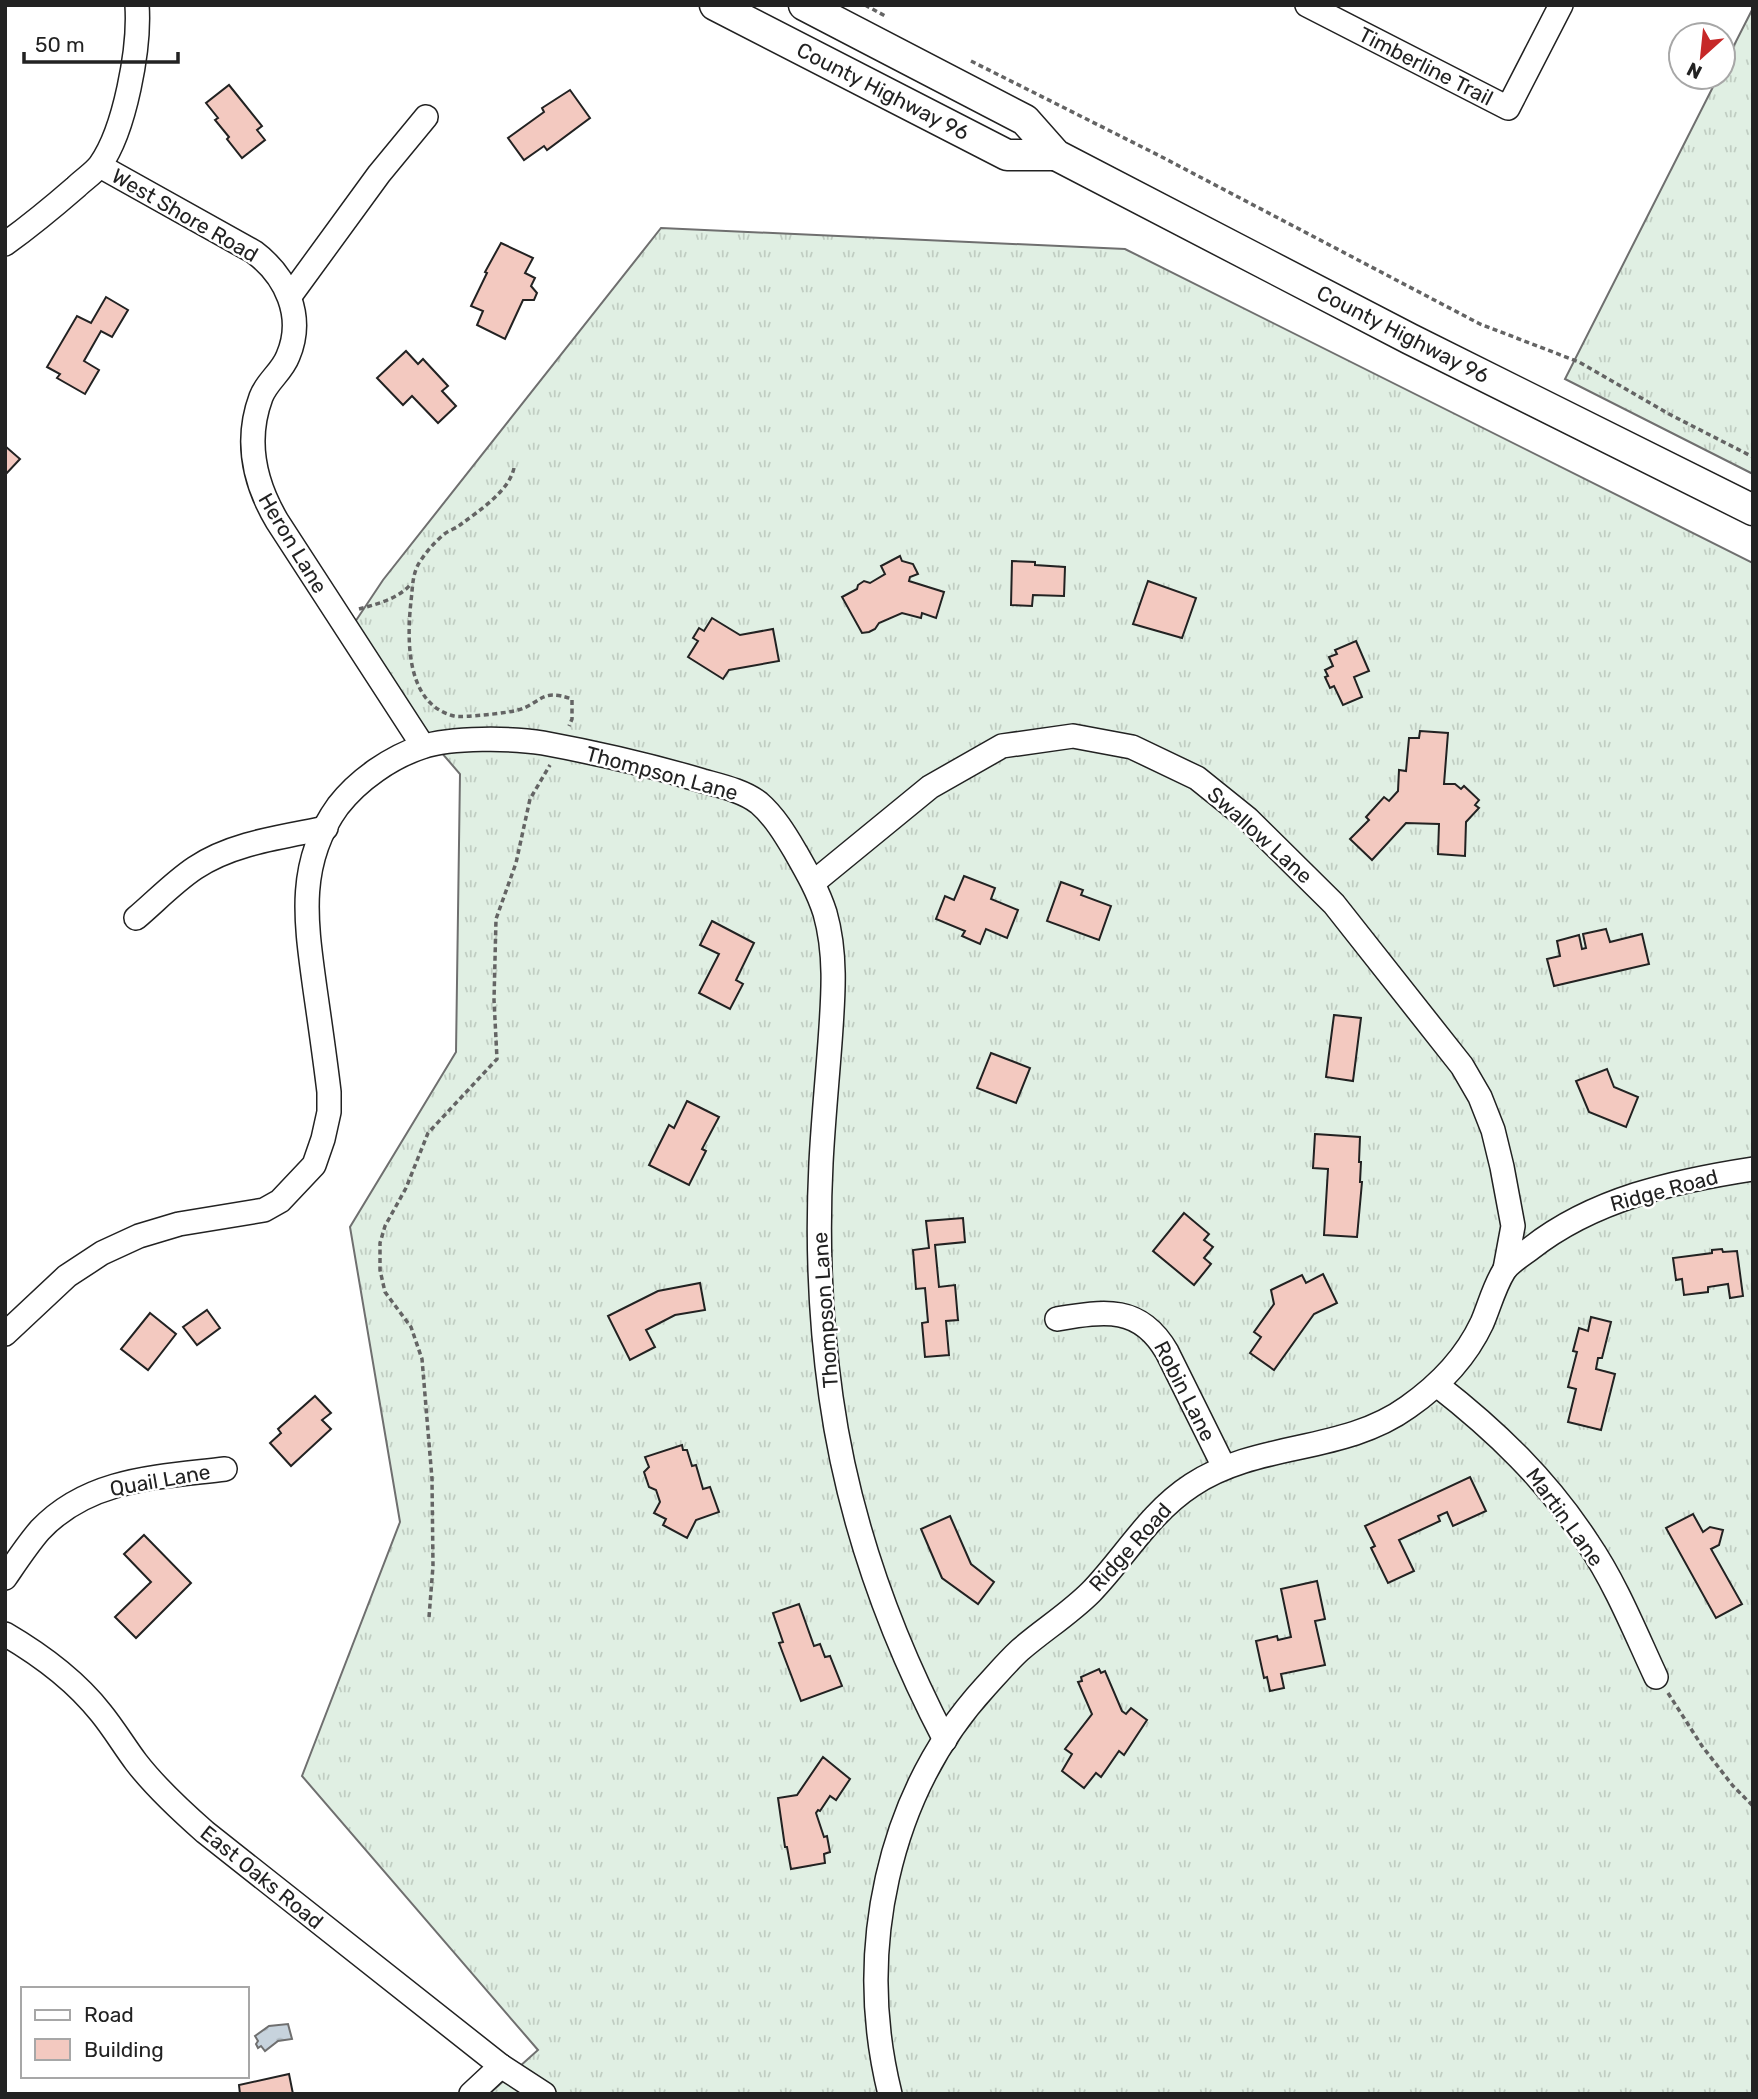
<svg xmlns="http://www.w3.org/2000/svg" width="1758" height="2099" font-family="Rubik,sans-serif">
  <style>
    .grass { fill: url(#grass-tufts); stroke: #6f6f6f; stroke-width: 2 }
    .water { fill: url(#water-ripples); stroke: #6f6f6f; stroke-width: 2 }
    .building { fill: #f3c9c0; stroke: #222; stroke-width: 2 }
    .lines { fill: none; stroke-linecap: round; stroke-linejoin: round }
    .minor-casing { stroke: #222; stroke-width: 26 }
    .major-casing { stroke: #222; stroke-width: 33 }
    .path { stroke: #646464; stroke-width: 3.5; stroke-dasharray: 5 3.5; stroke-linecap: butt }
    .minor { stroke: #fff; stroke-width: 23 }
    .major { stroke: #fff; stroke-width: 30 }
    .labels { text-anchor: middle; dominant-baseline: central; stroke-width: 5; stroke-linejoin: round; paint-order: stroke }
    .street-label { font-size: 21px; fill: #222; stroke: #fff }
  </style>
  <defs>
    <pattern id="grass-tufts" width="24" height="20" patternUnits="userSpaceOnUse" patternTransform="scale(1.75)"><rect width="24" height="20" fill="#e0efe3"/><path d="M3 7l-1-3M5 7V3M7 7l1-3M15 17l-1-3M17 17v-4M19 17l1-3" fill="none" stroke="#c0cdc2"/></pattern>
    <pattern id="water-ripples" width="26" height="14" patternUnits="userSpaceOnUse" patternTransform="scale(1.75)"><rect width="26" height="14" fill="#c7d3dd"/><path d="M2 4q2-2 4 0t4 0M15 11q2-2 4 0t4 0" fill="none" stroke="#abb5bd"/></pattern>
  </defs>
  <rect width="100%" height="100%" fill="#fff"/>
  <!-- grass -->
  <g class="grass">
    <path d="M1753,8V474L1565,379L1718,77H1723V67Z"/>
    <path d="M661,228L1125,249L1753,563V2094H489L538,2050L302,1776L400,1522L350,1227L456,1052L460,774L383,685L355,622L383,580Z"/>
  </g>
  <!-- water -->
  <path class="water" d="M288,2024L292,2039L278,2041L265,2051L261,2046L258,2048L256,2044L258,2041L255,2036L269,2026Z"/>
  <!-- building -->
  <g class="building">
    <path d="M229,85L262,126L257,130L265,140L242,158L227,139L229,137L215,120L218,118L206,103Z"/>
    <path d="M570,90L590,118L547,150L544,146L524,160L508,138L544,112L542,108Z"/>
    <path d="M501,243L533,258L525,273L535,278L531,286L537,293L534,300H523L505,339L477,325L483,311L471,306L487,273L485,272Z"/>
    <path d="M106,297L128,310L112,337L101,331L84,361L99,370L85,394L57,378L60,374L47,367L77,316L91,323Z"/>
    <path d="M406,351L418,364L423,359L448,386L442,391L456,406L438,423L412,396L403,405L377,378Z"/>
    <path d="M5,446L20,459L5,475Z"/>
    <path d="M900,556L902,561L913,564L918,574L910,577L909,581L944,592L936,618L922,613L921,618L902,613L879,623L875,629L869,632L862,633L842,597L857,589L858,585L864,581L870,583L885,574L881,566Z"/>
    <path d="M1012,561L1035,562V565L1065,567L1064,596L1033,595L1032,606L1011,605Z"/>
    <path d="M1148,581L1196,598L1182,638L1133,624Z"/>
    <path d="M712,618L740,635L773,629L779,661L729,670L723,679L688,657L698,641L693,638L699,628L704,631Z"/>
    <path d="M1356,641L1369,671L1354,677L1362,697L1343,705L1334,686L1330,688L1325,677L1328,676L1325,670L1333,666L1329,657L1337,654L1335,650Z"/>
    <path d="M1420,731L1448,733L1444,784H1455L1461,789L1464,786L1479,800L1475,805L1479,808L1466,822L1465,856L1438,854L1439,824L1406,823L1372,860L1350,839L1369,820L1366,817L1384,797L1389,801L1398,791L1399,770L1406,771L1409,738H1419Z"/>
    <path d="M964,876L995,888L991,899L1018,910L1007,938L986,929L980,944L962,936L965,931L936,919L945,896L954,900Z"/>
    <path d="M1061,882L1083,890L1081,895L1111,906L1099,940L1047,921Z"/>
    <path d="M712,921L754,943L736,980L743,984L730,1009L699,993L719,954L700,945Z"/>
    <path d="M1606,929L1610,942L1642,934L1649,964L1554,986L1547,959L1560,956L1557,941L1579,935L1582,949L1586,948L1583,934Z"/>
    <path d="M1334,1015L1361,1018L1353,1081L1326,1077Z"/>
    <path d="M991,1053L1030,1068L1016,1103L977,1088Z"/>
    <path d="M1607,1069L1614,1087L1638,1097L1626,1127L1589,1112L1576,1081Z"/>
    <path d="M687,1101L719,1117L702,1149L706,1151L689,1185L649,1165L669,1125L674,1128Z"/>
    <path d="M1315,1134L1360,1137L1359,1162H1361L1360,1182H1362L1357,1237L1324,1235L1328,1169L1313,1168Z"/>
    <path d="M1184,1213L1209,1234L1204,1240L1213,1247L1204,1258L1211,1264L1194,1285L1153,1251Z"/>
    <path d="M963,1218L965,1242L935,1245L939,1287L955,1285L958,1320L946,1321L949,1355L925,1357L922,1323L928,1322L925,1288L916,1289L913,1250L929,1248L926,1221Z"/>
    <path d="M1722,1249L1723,1252L1737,1251L1743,1296L1730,1298L1728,1284L1708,1287V1292L1684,1295L1682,1279L1676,1280L1673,1258L1712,1253V1250Z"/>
    <path d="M1323,1274L1337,1303L1314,1314L1274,1370L1250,1353L1261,1337L1254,1332L1274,1304L1271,1290L1302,1275L1306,1283Z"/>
    <path d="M700,1283L705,1310L675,1315L646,1330L655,1347L630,1360L608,1316L658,1291Z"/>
    <path d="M207,1310L220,1328L197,1345L183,1327Z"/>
    <path d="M150,1313L176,1334L148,1370L121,1349Z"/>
    <path d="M1591,1317L1611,1322L1602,1358H1598L1596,1369L1615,1374L1601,1430L1568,1422L1576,1389L1568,1387L1577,1352L1573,1351L1579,1328L1588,1331Z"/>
    <path d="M315,1396L331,1413L322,1420L331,1429L291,1466L270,1443L281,1433L278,1429Z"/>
    <path d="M682,1445L683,1450H687L692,1466L696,1465L703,1489L710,1487L719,1512L696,1520L687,1538L663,1525L666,1519L654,1513L660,1502L656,1490L649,1487L644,1472L649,1467L645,1457Z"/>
    <path d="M1470,1477L1486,1511L1453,1526L1447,1512L1438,1516L1440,1521L1399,1540L1414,1571L1388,1583L1371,1548L1375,1546L1365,1526Z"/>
    <path d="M1693,1514L1703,1532L1710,1527L1723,1530L1719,1545L1711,1549L1742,1604L1716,1618L1666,1528Z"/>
    <path d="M950,1516L971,1564L994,1582L978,1604L942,1578L921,1529Z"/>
    <path d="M144,1535L191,1583L136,1638L115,1617L151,1582L124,1554Z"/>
    <path d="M1317,1581L1325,1619L1315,1621L1325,1665L1281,1674L1284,1688L1270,1691L1267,1677L1264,1678L1256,1641L1277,1636L1278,1640L1291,1637L1281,1589Z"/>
    <path d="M799,1604L814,1646L820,1644L825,1657L830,1656L842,1686L801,1701L779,1643L783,1642L773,1613Z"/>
    <path d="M1099,1669L1101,1673L1105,1671L1122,1711L1126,1714L1131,1708L1147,1720L1124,1755L1119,1751L1101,1777L1096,1773L1084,1788L1062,1771L1072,1754L1065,1749L1092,1714L1078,1682L1082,1681L1081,1677Z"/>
    <path d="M823,1757L850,1779L836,1800L830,1796L820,1811L818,1810L816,1813L824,1837L827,1836L830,1852L824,1854L825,1863L791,1869L787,1847H785L778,1798L797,1795Z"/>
    <path d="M289,2074L293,2094H240L239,2085Z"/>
  </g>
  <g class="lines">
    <defs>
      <g id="minor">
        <path d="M1307,5L1508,108L1561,5"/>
        <path d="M100,166L254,252C286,276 305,316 288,356C282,372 267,381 261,397C245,440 254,482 277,521L423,746"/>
        <path d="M5,244C30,226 53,207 76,187C83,180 94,173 100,165C125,130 140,48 137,5"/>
        <path d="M290,296L379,174L426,117"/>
        <path d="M814,882L930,787L1002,746L1073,736L1132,747L1197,778L1248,819L1334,904L1462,1066L1480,1097L1493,1130L1502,1167L1513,1226L1505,1269"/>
        <path d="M136,918C155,902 174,882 195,868C232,843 282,837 326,828"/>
        <path d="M1057,1319C1105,1311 1140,1305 1167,1352L1224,1467"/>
        <path d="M5,1334L67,1276L102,1253L139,1236L179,1224L264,1210L280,1201L314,1165L323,1139L329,1112V1092C325,1058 320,1024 315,989C306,923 296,864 338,806C358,780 391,757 422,747C451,737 513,738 543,743C597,753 650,765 703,781C721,786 744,791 759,803C774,816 785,834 795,851C807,872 818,891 825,913C837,955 833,999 830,1042C827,1083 823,1123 821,1163C817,1242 820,1319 831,1397C848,1518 889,1633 945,1740"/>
        <path d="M1437,1385C1496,1431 1547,1480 1588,1543C1616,1584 1635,1632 1656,1677"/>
        <path d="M5,1578C16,1562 27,1545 40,1530C89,1478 159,1477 225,1469"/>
        <path d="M5,1634C41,1655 75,1680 101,1713C114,1729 124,1746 136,1762C156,1788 180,1810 205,1832L501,2066L544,2094"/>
        <path d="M471,2094L501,2066"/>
        <path d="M890,2094C855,1953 886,1795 986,1686C997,1674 1008,1661 1020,1650C1043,1630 1069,1614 1091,1592C1125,1557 1149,1513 1192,1485C1258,1441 1343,1454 1408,1407C1438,1386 1466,1357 1482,1323C1489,1307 1494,1287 1504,1271C1509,1263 1522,1255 1530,1249C1593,1199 1675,1181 1753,1169"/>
      </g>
      <g id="major">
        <path d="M715,5L1007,155H1056"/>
        <path d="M804,5L1025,120L1056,155L1410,339L1753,510"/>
      </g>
    </defs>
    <!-- minor casing -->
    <use href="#minor" class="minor-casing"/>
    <!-- major casing -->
    <use href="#major" class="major-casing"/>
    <!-- path -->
    <g class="path">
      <path d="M865,5L887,17"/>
      <path d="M971,61L1160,156L1480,324L1579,362L1669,414L1753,457"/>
      <path d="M514,468C509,491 480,510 460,525C455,529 447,531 442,536C434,543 427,551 421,560C412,573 413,585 411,601C407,638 405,704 454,716C462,718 508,713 518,710C542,703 540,688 572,699V719L569,726"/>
      <path d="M359,609C377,604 398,599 411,584"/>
      <path d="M429,1617L433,1566L432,1479L422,1359L411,1327L385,1292L380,1270V1243L385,1226L406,1188L428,1133L497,1059L494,1000L496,919L516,863L530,799L550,765"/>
      <path d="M1668,1693L1702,1746L1733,1786L1753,1806"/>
    </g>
    <!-- minor -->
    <use href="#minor" class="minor"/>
    <!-- major -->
    <use href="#major" class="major"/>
  </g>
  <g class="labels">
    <!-- street labels -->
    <g class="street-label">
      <text transform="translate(1426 66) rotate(27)">Timberline Trail</text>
      <text transform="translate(883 91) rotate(27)">County Highway 96</text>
      <text transform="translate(185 215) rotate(30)">West Shore Road</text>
      <text transform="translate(1403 334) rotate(27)">County Highway 96</text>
      <text transform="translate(293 543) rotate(59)">Heron Lane</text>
      <text transform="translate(662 773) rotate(15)">Thompson Lane</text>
      <text transform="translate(1260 835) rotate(42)">Swallow Lane</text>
      <text transform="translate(1664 1190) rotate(-15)">Ridge Road</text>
      <text transform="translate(825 1310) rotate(-94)">Thompson Lane</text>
      <text transform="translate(1185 1391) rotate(63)">Robin Lane</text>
      <text transform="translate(160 1480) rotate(-10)">Quail Lane</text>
      <text transform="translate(1565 1517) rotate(54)">Martin Lane</text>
      <text transform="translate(1130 1547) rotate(-48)">Ridge Road</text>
      <text transform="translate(262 1877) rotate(39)">East Oaks Road</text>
    </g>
  </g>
  <!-- border -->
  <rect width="1758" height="2099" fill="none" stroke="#222222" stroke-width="14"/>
  <!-- legend -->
  <rect x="21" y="1987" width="228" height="91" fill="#ffffff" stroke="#a7a7a7" stroke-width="2"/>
  <rect x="35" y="2010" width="35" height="10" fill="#ffffff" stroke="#a7a7a7" stroke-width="2"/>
  <text x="84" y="2022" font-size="21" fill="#222222">Road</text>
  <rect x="35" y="2039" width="35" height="21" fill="#f3c9c0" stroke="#a7a7a7" stroke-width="2"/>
  <text x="84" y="2057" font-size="21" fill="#222222">Building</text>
  <!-- north arrow -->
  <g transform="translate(1702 56) rotate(207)"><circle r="33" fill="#ffffff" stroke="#a7a7a7" stroke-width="2"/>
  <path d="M0-5L12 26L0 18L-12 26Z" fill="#c62828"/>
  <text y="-10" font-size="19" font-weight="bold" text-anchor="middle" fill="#222222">N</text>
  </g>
  <!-- scale -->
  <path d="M24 52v10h154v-10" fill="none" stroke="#222222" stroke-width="3.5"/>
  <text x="35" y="52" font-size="21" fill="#222222" stroke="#ffffff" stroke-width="5" paint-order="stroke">50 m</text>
</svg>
